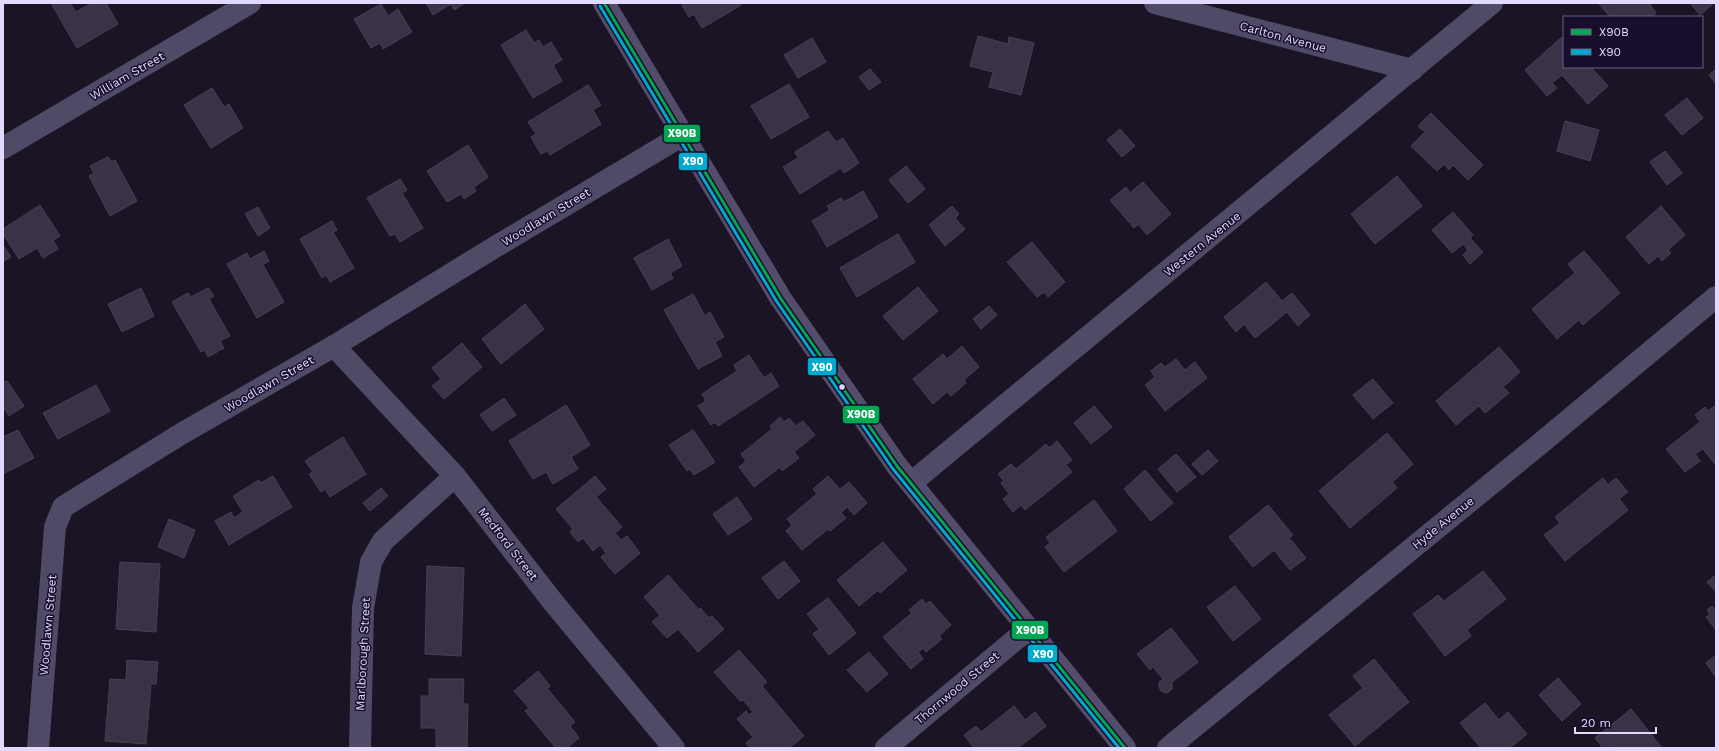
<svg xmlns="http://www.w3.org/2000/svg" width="1719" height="751" font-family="'Work Sans',sans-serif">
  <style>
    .building { fill: #3a3246; stroke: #483f58 }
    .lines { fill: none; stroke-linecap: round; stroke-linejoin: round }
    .minor { stroke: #4f4a66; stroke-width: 22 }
    .secondary { stroke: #534d6b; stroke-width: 22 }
    .bus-1-casing { stroke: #180e2b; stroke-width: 6 }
    .bus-2-casing { stroke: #180e2b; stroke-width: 6 }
    .bus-1 { stroke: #00a651; stroke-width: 3 }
    .bus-2 { stroke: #00a9ce; stroke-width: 3 }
    .bus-dot { fill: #e3d9ff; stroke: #180e2b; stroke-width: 1.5 }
    .labels { text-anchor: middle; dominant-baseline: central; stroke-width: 3; stroke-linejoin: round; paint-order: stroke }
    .street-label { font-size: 12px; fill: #e3d9ff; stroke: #180e2b }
    .line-badge { stroke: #180e2b; stroke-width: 1.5 }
    .badge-label { font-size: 11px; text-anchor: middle; font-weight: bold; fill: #fff }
  </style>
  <rect width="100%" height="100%" fill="#1a1425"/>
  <!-- building -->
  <g class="building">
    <path d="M55,3H70L76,12L92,3H106L118,24L77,48L52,5Z"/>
    <path d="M426,3H465L454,10L451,4L433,15Z"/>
    <path d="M685,3H739L741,5L702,28L694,14L689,17L682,5Z"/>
    <path d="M1601,3H1649L1656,13L1651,17H1610L1599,4Z"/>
    <path d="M1690,3H1714L1700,15Z"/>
    <path d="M381,4L388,16L398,9L412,32L383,49L380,43L371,48L354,19Z"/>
    <path d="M526,30L534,43L539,40L543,47L551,42L562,60L553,65L562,81L533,98L501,45Z"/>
    <path d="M978,36L1008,44L1009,37L1034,43L1021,95L989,87L993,72L970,66Z"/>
    <path d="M1562,37L1564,39V67H1591L1608,86L1588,104L1562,75L1552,83L1557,88L1547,96L1525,70Z"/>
    <path d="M812,38L826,62L798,78L784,55Z"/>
    <path d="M870,69L881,82L869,90L859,77Z"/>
    <path d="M1716,69V84L1709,75Z"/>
    <path d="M789,84L809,117L771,139L751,106Z"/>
    <path d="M588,85L601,105L593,110L601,124L550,155L547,151L541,154L531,137L536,134L528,122Z"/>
    <path d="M212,88L224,107L229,104L243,128L211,148L184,105Z"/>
    <path d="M1687,98L1703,118L1682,135L1665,115Z"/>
    <path d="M1431,113L1483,165L1468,180L1453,165L1449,170L1444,164L1437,171L1411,146L1425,132L1418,126Z"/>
    <path d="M1565,121L1599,130L1590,161L1557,151Z"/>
    <path d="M1120,129L1135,146L1122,157L1107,140Z"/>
    <path d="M828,131L836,142L843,138L859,163L844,173L841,168L800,194L783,167L798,158L795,152Z"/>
    <path d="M468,145L488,177L474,187L476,191L464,199L461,194L447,202L427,171Z"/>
    <path d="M1665,151L1682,173L1667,185L1650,162Z"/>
    <path d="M108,157L111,162L115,160L137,201L110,216L89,176L94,173L90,166Z"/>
    <path d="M906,166L925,189L908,203L889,180Z"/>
    <path d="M1397,176L1422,206L1375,244L1351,214Z"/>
    <path d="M400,179L407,190L402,193L423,228L400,242L395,234L390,236L367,198Z"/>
    <path d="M1143,182L1171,214L1147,235L1138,224L1134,228L1110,200L1126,187L1130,193Z"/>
    <path d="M863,191L878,217L827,247L812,221L830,210L827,206L841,198L844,202Z"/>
    <path d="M40,205L60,236L53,240L58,249L43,258L37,248L19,259L3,234V229Z"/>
    <path d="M952,206L959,214L955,218L965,229L945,246L929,225Z"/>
    <path d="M1661,206L1685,235L1668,250L1671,253L1662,261L1658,256L1649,264L1626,237Z"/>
    <path d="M258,207L270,228L258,236L245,214Z"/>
    <path d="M1453,212L1473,235L1470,238L1483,252L1470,264L1463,255L1468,250L1463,244L1452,253L1432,230Z"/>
    <path d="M332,221L337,230L333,232L354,268L330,282L326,275L322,278L300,239Z"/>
    <path d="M898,234L915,262L857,297L840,268Z"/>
    <path d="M668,239L682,266L670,273L673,278L652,290L634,258Z"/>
    <path d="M1032,242L1065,282L1048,297L1044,292L1037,297L1007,262Z"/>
    <path d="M3,245L11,257L3,262Z"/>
    <path d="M264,251L269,261L263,265L284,302L257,318L227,264L247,253L250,259Z"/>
    <path d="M1584,251L1620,293L1583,325L1579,320L1557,339L1532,309L1575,273L1568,264Z"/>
    <path d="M1266,282L1282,301L1292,293L1310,315L1298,326L1287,312L1255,338L1244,324L1236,332L1224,317Z"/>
    <path d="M918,287L938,311L903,340L883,316Z"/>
    <path d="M141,288L154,316L122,332L108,304Z"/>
    <path d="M208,288L214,296L209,299L230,336L220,341L224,348L208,357L205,350L201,352L172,302L188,293L191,297Z"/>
    <path d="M693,294L705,316L710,312L724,337L715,342L722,356L698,369L664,310Z"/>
    <path d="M525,304L544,329L501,364L482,339Z"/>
    <path d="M989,306L997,315L981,329L973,319Z"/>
    <path d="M462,343L482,367L444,399L432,386L441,379L432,368Z"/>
    <path d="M962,346L979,367L964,380L966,383L951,396L947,392L933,404L913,379L943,354L947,359Z"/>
    <path d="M1499,347L1520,372L1503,387L1509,393L1485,413L1479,406L1456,425L1436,401Z"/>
    <path d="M749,355L764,378L771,373L779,386L718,426L715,422L711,425L698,406L706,401L702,394L737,371L734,365Z"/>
    <path d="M1176,359L1185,370L1195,362L1207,378L1165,411L1145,385L1155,377L1151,371L1161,363L1165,367Z"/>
    <path d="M1373,379L1393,403L1373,419L1353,395Z"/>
    <path d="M7,381L24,406L9,416L3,407V383Z"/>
    <path d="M96,385L110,411L58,439L43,413Z"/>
    <path d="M504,398L516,415L492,431L480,415Z"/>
    <path d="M566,405L590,445L571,457L578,469L553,484L546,472L533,479L509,441Z"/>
    <path d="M1716,405V463L1715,464L1703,449L1695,454L1700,461L1685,472L1666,449L1700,422L1695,415L1705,407L1708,411Z"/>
    <path d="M1094,406L1112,427L1091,444L1074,423Z"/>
    <path d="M780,417L784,422L789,418L796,426L803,421L815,435L794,452L799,458L782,471L780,467L754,487L739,467L746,461L741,454L772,429L770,426Z"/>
    <path d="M18,430L34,458L3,474V437Z"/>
    <path d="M693,430L715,462L694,475L690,469L687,471L669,445Z"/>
    <path d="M1387,433L1413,464L1392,482L1397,488L1350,528L1319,491Z"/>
    <path d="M343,437L366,474L330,497L325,489L321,492L309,474L313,472L305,461Z"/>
    <path d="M1057,441L1072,460L1066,465L1072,472L1025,510L1021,505L1013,512L1003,499L1009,494L1001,483L1004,481L998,474L1011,464L1016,469L1046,444L1049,448Z"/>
    <path d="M1208,450L1218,461L1202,475L1192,464Z"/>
    <path d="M1176,454L1196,477L1177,492L1158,469Z"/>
    <path d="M1145,470L1173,503L1151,521L1124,489Z"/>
    <path d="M273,476L292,507L229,545L215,521L231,512L234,518L243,512L233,496L259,480L261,483Z"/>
    <path d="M595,476L606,489L596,497L622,527L615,533L621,540L627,536L640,553L615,574L601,557L606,553L600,545L593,551L583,538L578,542L570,532L573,529L556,509Z"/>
    <path d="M828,476L840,489L849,482L867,503L854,515L847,507L841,513L846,518L830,531L828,529L802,550L786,531L792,525L787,519L817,494L813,489Z"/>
    <path d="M1603,478L1608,485L1616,478L1628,492L1619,499L1628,510L1565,561L1544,535L1560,523L1555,517Z"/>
    <path d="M381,488L388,496L370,511L363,503Z"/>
    <path d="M737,497L752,519L728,535L713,514Z"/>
    <path d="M1094,500L1117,531L1064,572L1045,547L1050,543L1046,537Z"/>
    <path d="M1268,505L1293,535L1289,538L1306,558L1290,570L1274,550L1253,567L1229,537Z"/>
    <path d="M169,519L195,530L184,558L158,547Z"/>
    <path d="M883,542L907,570L880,593L878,590L859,606L837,580Z"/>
    <path d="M784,561L800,581L778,599L762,578Z"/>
    <path d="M120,562L160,564L156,632L116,629Z"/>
    <path d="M427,566L464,568L461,656L425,654Z"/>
    <path d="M1483,571L1506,599L1467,630L1471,636L1445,656L1413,614L1438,595L1444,601Z"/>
    <path d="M668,575L699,610L700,608L709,618L712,616L724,629L698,652L678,629L667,638L652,622L660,615L644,597Z"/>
    <path d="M1716,575V592L1707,582Z"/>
    <path d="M1235,586L1261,619L1233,641L1207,607Z"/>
    <path d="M828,598L856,633L829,655L813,634L819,629L807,614Z"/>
    <path d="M922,599L926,604L930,601L951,625L939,636L942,639L926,652L923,648L918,652L923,659L911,669L883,637L912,613L909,610Z"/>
    <path d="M1712,606L1716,611V630L1706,617L1710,614L1707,610Z"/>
    <path d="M1171,628L1198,662L1172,682V689L1169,692L1165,693L1161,691L1159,687V682L1163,679L1153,667L1150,670L1137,654Z"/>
    <path d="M739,650L767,682L762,686L804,736L789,748H750L746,743L753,737L737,719L746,711L749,715L753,712L743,700L740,701L714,672Z"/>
    <path d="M869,652L888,674L867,692L847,670Z"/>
    <path d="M1716,655V677L1706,663Z"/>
    <path d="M1374,659L1409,702L1355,746L1329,715L1363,688L1353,676Z"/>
    <path d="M127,660L158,662L156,684H151L146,744L105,741L110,679L126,680Z"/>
    <path d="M538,671L550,686L547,688L575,722L570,726L579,738L567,748H556L525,711L529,708L514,691Z"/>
    <path d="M1558,678L1581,704L1562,721L1539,695Z"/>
    <path d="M429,679H464L463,704H468L467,747H436V728H421V696H429Z"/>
    <path d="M1485,703L1499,720L1508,712L1527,734L1510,748H1481L1460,723Z"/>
    <path d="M1014,706L1025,720L1035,712L1046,726L1018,748H974L964,735L976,726L981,732Z"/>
    <path d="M1631,709L1662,748H1613L1611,745L1608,748H1603L1595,738Z"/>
  </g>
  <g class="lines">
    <!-- minor -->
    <g class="minor">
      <path d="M1155,3L1412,70"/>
      <path d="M3,148L250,3"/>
      <path d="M334,346L455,476L553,602L674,748"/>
      <path d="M911,483L1492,3"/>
      <path d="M38,748L55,527L63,507L181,434L334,346L495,247L683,135"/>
      <path d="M360,748L363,608L371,562L383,541L455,476"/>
      <path d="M886,748L1028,629"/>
      <path d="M1168,748L1541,443L1716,297"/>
    </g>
    <!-- secondary -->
    <path class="secondary" d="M604,3L781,299L897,466L1125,748"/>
    <defs>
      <path id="bus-1" d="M604,3L781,299L897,466L1125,748"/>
      <path id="bus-2" d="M600,6L777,302L893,469L1119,748"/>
    </defs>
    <!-- bus-1 casing -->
    <use href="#bus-1" class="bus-1-casing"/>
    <!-- bus-2 casing -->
    <use href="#bus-2" class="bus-2-casing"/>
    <!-- bus-1 -->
    <use href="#bus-1" class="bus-1"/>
    <!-- bus-2 -->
    <use href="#bus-2" class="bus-2"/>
  </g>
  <!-- markers -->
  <circle class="bus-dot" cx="842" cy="387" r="3.5"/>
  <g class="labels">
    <!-- street labels -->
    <g class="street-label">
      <text transform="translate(1283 37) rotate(15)">Carlton Avenue</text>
      <text transform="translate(127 76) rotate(-30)">William Street</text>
      <text transform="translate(546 217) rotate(-31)">Woodlawn Street</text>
      <text transform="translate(1202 244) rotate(-39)">Western Avenue</text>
      <text transform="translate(269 384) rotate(-30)">Woodlawn Street</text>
      <text transform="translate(1443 523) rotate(-39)">Hyde Avenue</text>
      <text transform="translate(508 544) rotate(52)">Medford Street</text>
      <text transform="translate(48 625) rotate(-85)">Woodlawn Street</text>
      <text transform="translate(363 654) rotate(-87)">Marlborough Street</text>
      <text transform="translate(957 688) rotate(-40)">Thornwood Street</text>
    </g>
  </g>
  <g class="line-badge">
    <rect x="663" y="124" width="38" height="19" rx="4" fill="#00a651"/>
    <rect x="678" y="152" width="30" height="19" rx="4" fill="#00a9ce"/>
    <rect x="807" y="357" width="30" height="19" rx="4" fill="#00a9ce"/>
    <rect x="842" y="405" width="38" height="19" rx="4" fill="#00a651"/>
    <rect x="1011" y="620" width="38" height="20" rx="4" fill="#00a651"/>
    <rect x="1027" y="644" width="31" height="19" rx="4" fill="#00a9ce"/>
  </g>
  <g class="badge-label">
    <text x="682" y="137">X90B</text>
    <text x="693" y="165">X90</text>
    <text x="822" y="371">X90</text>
    <text x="861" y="418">X90B</text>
    <text x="1030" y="634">X90B</text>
    <text x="1043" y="658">X90</text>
  </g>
  <!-- border -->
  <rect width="1719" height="751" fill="none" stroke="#e3d9ff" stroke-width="8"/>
  <!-- legend -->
  <rect x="1563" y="16" width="140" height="52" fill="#180e2b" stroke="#695f80"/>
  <rect x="1571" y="29" width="20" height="6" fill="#00a651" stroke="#695f80"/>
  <text x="1599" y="36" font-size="12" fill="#e3d9ff">X90B</text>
  <rect x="1571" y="49" width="20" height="6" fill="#00a9ce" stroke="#695f80"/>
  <text x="1599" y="56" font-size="12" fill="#e3d9ff">X90</text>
  <!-- scale -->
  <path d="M1575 727v6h81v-6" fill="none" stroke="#e3d9ff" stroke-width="2"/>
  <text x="1581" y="727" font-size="12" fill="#e3d9ff" stroke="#180e2b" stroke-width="3" paint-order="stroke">20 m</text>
</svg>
